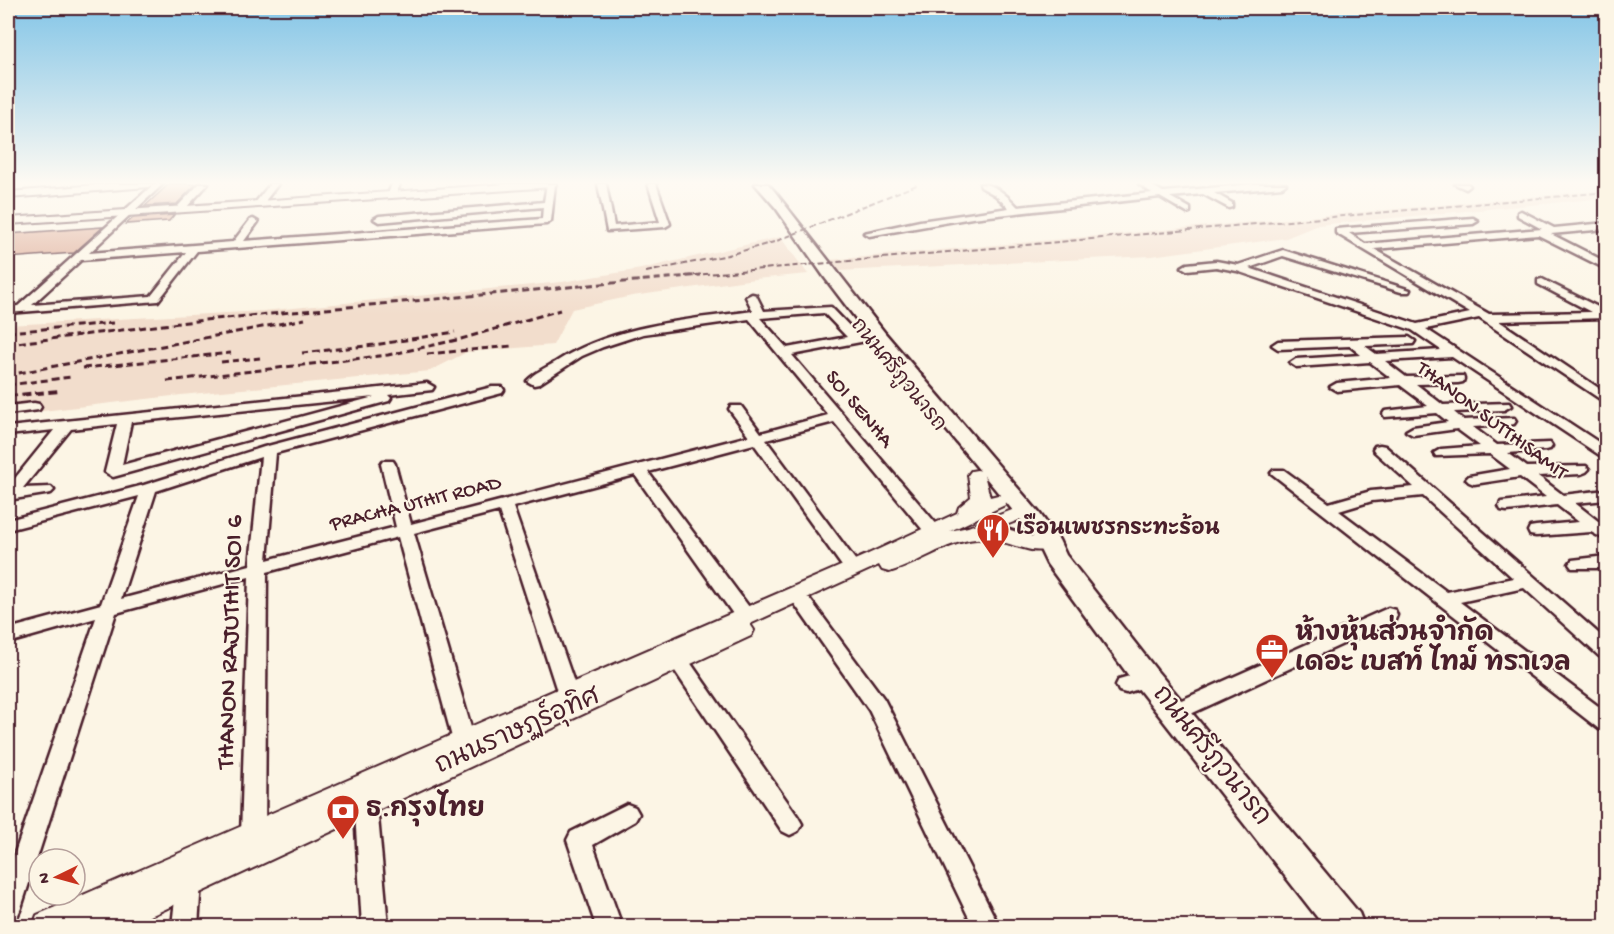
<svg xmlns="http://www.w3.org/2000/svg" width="1614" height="934" font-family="'Gochi Hand','Playpen Sans Thai',sans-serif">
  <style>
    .built { fill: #f2ddcc }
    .building { fill: #dba691; stroke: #4a1f2b; stroke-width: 1.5 }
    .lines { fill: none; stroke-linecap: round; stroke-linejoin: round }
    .minor-casing { stroke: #4a1f2b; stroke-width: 5 }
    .tertiary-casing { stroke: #4a1f2b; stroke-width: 4 }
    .secondary-casing { stroke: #4a1f2b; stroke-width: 5 }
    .minor { fill: #fcf5e5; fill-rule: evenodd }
    .tertiary { fill: #fcf5e5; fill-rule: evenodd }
    .secondary { fill: #fcf5e5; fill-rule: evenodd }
    .rail-far2 { stroke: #4a1f2b; stroke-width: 2; stroke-dasharray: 6 3; stroke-linecap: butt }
    .rail-far1 { stroke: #4a1f2b; stroke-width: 3; stroke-dasharray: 7 4; stroke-linecap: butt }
    .rail { stroke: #4a1f2b; stroke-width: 4; stroke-dasharray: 9 4.5; stroke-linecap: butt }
    .labels { text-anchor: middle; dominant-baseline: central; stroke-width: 4.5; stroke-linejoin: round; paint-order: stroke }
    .street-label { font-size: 21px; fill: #4a1f2b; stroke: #fcf5e5 }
    .poi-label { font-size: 21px; font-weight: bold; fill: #4a1f2b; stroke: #fcf5e5; text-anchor: start }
    .near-poi-label { font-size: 26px; font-weight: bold; fill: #4a1f2b; stroke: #fcf5e5; text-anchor: start }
    .near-street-label { font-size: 26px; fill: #4a1f2b; stroke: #fcf5e5 }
  </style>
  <rect width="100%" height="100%" fill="#fcf5e5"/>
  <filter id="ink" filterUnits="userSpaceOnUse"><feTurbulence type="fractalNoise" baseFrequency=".0167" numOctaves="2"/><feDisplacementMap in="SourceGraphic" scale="12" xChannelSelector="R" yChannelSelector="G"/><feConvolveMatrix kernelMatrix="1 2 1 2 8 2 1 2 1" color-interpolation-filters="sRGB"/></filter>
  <g filter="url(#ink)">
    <!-- built -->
    <g class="built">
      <path d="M1606,190V198L1318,225L1286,238L1151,256L838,271L829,260Z"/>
      <path d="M780,237L808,274L755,279L632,296L572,309L553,345L467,352L430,371L181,395L8,415V325L263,311L562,282L641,269Z"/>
    </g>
    <!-- building -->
    <g class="building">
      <path d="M169,184H196L177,204L145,206Z"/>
      <path d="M174,215L169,221L126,224L133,218Z"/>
      <path d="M103,227L74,253L8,258V234Z"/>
    </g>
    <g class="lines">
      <defs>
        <g id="minor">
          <path d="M154,184H163L89,253L233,242L250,220L253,219L258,222L244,241L542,219L543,207L379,222L374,219L379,216L544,202L547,184H555L551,221L546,224L197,251L158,301L8,313V307L18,306ZM186,252L151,296L32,305L81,260Z"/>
          <path d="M199,184H208L184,210H178V206Z"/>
          <path d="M270,184H278L262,205H256L255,203Z"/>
          <path d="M392,184H400L396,194L392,197L388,194Z"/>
          <path d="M598,184H606L614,226L660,222L648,184H656L670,224L665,227L607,231Z"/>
          <path d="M980,184C996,184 1007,196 1018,207L1152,193L1139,184H1149L1163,192L1254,184H1286L1282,187L1214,193L1232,203V207L1229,208L1203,194L1170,197L1190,208V212L1187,213L1160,197L972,218L869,236L864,233L920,221L1009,208L995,195L981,187Z"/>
          <path d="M1455,184H1468L1470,186L1466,189Z"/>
          <path d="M1521,211L1554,228L1606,223V229L1551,234L1606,262V269L1538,235L1374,249L1489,314L1591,312L1538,284V280L1542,279L1606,311V318L1499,321L1606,393V403L1479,318L1426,329L1606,447V457L1601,456L1452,357L1385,361L1406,377L1463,376L1464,379L1463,382L1458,383L1416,384L1443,405L1509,403L1511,406L1504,410L1454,412L1463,420L1514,418L1516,421L1514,424L1509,425L1473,427L1497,445L1550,443L1552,446L1550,449L1545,450L1508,453L1527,467L1586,466L1589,469L1586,472L1581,474L1538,476L1563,495L1606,490V500L1575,503L1598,521L1605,522L1606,540L1591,532L1536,536L1530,535L1528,531L1530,527L1536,526L1579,522L1557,505L1507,511L1501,510L1499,506L1501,502L1546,497L1520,477L1474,484L1469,482L1466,479L1469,476L1510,469L1490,454L1436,456L1434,453L1441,449L1480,446L1457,429L1413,435L1406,431L1413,427L1448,422L1437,413L1385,417L1383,414L1385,411L1428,406L1400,385L1337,391L1330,387L1337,383L1391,378L1370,362L1296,367L1290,363L1296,359L1361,355L1350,346L1278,349L1272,345L1278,341L1409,337L1415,341L1413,344L1365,346L1376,354L1441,350L1412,330L1237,271L1216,267L1187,270L1182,267L1187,264L1216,261L1238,265L1283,250L1410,290L1409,292H1401L1283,256L1249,268L1417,324L1470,313L1336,233V229L1473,218L1478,221L1473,224L1349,233L1365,244L1542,229L1518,216V212Z"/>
          <path d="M752,294L756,295L764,311L831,307L858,335H866V341L792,355L939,527L941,531L939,535H927L834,422L766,440L859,565L862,569L859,573H847L754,444L648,472L752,611L754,616L752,621L745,623L738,621L635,475L513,507L578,694L575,700L568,702L561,700L558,694L499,511L414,533L475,741L472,747L464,750L456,747L453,741L398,537L267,572L265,836L261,844L253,847L245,844L241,836L249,577L116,613L21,908L17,917L8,920V873L96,618L8,643V629L101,604L139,496L8,530V520L144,485L264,447L492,387H502L504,390L502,393L276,453L267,560L396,527L381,464L383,461H393L395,464L411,524L749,436L729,409L731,406H741L761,433L828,415L749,319L643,334L603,347L582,356L539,384L534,385L527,381C534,373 545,368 554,363C613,325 685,320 753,311L746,297ZM824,313L847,337L787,348L760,318ZM261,457L250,565L121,599L156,491Z"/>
          <path d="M427,383L434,387L432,390L388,395L391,398L389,401L113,477L105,472L117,424L71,429L23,488L51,487L54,490L51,493L8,500V487L54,430L8,435V427ZM374,397L122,465L131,422Z"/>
          <path d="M34,403L39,404L41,407L39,410L8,414V406Z"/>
          <path d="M1380,445L1385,446L1606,640V658L1599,656L1524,588L1460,602L1606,712V731L1599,729L1271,473L1274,470H1284L1329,503L1371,491L1414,487L1375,452L1373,449L1375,446ZM1423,496L1513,578L1447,592L1339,511L1372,501Z"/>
          <path d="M1606,556V568H1572L1569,564L1572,560Z"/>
          <path d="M803,597L809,598L884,699L999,926H973L869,710L794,603L797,598Z"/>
          <path d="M1388,608L1395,610L1397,615L1395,620L1182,718L1175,720L1168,718L1165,712L1168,706Z"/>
          <path d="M678,653L685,655L798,817L802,824L798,831L790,835L782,831L671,665L668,660L671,655Z"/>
          <path d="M1147,671L1154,674L1157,679L1154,684L1126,693L1119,691L1116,685L1119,679Z"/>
          <path d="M362,794L374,799L377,806L388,926H362L355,812L351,804L354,797Z"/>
          <path d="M627,804L635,807L639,814L635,821L593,845L622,926H596L567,840L571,832Z"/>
          <path d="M189,870L198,874L201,882L198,926H172L177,882L180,874Z"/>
        </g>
        <g id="tertiary">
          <path d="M109,184H153L148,187L8,198V192Z"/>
          <path d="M507,184H557L552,187L8,224V218Z"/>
          <path d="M977,470L983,471L990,497L998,495L1005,497L1007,501L1005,505L950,531L968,527L1012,510L1019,512L1022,516L1019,520L1001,527L1043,540L1046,545L1043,550C1027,554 1000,536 976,539C944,542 919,564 889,572L882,570L879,565L750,624L754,630L751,636L129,926H33L37,915L866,555L957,513L959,507L971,497L968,475L971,471Z"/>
        </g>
        <path id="secondary" d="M755,184H768L775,192L885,333L1040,514L1059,540L1066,555L1157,671L1359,913L1364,926H1324L1137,687L1047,564L1036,541L1024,524L873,341L825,278L776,208Z"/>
      </defs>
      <!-- minor casing -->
      <use href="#minor" class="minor-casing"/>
      <!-- tertiary casing -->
      <use href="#tertiary" class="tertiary-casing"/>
      <!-- secondary casing -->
      <use href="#secondary" class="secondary-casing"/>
      <!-- minor -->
      <use href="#minor" class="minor"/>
      <!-- tertiary -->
      <use href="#tertiary" class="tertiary"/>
      <!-- secondary -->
      <use href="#secondary" class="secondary"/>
      <!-- rail-far2 -->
      <g class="rail-far2">
        <path d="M646,272L728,255L774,242L919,184"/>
        <path d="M685,276L1606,192"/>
      </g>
      <!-- rail-far1 -->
      <g class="rail-far1">
        <path d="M8,332L113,323"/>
        <path d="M8,344L204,320L701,275"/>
        <path d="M302,353L374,345L455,332"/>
        <path d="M427,354L512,346"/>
        <path d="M221,362L260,358"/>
        <path d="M83,368L231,353"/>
        <path d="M8,375L305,319"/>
        <path d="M167,381L388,355L461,339L560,310"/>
        <path d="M8,385L71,377"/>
      </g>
      <!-- rail -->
      <path class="rail" d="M8,396L59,391"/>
    </g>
  </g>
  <!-- sky -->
  <linearGradient id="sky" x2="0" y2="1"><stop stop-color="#83c5e7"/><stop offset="0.58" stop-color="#fefaf3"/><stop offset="1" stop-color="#fefaf3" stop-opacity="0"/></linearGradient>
  <rect width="1614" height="315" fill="url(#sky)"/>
  <!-- icons -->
  <defs>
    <symbol id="restaurant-pin" viewBox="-11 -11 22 30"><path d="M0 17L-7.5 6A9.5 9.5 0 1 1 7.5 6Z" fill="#c8321e" stroke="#fcf5e5"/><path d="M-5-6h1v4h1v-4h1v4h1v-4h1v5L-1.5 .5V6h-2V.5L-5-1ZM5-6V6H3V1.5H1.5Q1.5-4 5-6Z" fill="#fff"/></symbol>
    <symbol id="office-pin" viewBox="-11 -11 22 30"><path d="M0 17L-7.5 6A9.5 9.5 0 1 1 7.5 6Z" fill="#c8321e" stroke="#fcf5e5"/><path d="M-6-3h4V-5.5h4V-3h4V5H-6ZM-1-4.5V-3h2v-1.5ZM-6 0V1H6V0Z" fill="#fff"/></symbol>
    <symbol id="bank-pin" viewBox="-11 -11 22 30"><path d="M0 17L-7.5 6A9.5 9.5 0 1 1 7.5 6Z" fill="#c8321e" stroke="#fcf5e5"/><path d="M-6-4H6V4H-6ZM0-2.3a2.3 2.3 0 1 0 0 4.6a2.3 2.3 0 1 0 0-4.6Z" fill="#fff"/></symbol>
  </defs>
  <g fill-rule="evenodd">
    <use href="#restaurant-pin" x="974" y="511" width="38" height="52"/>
    <use href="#office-pin" x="1253" y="631" width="38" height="52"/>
    <use href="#bank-pin" x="324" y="792" width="38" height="52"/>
  </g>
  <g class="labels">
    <!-- street labels -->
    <g class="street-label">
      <text transform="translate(897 376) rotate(51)">ถนนศรีภูวนารถ</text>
      <text transform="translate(858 410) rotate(50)">SOI SENHA</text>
      <text transform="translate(1491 422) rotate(37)">THANON SUTTHISAMIT</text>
      <text transform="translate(416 505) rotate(-14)">PRACHA UTHIT ROAD</text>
    </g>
    <!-- poi labels -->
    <g class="poi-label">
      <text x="1016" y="530">เรือนเพชรกระทะร้อน</text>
    </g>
    <!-- near-poi labels -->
    <g class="near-poi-label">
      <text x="1295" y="635">ห้างหุ้นส่วนจำกัด<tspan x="1295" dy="30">เดอะ เบสท์ ไทม์ ทราเวล</tspan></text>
      <text x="366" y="811">ธ.กรุงไทย</text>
    </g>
    <!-- near-street labels -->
    <g class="near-street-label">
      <text transform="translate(232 642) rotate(-88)">THANON RAJUTHIT SOI 6</text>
      <text transform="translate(518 733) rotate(-24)">ถนนราษฏร์อุทิศ</text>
      <text transform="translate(1210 757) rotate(51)">ถนนศรีภูวนารถ</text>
    </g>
  </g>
  <!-- margin -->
  <rect width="1614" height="934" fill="none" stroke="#fcf5e5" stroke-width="30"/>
  <rect x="15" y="15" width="1584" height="904" fill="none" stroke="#4a1f2b" stroke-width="2" filter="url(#ink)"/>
  <!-- north arrow -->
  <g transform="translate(57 877) rotate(265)"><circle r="28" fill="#fcf5e5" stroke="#b59f9b" stroke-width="1.5"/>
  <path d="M0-4.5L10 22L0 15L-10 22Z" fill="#c8321e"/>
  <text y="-9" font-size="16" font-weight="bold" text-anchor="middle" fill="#4a1f2b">N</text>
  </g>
</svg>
